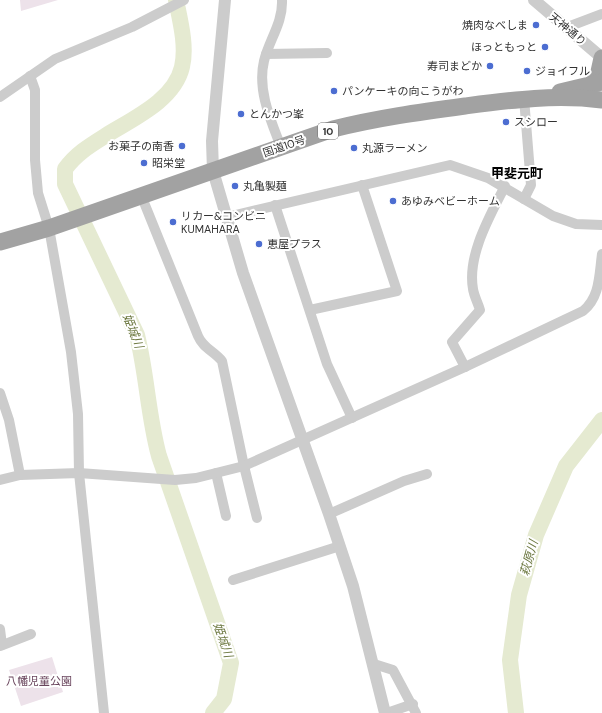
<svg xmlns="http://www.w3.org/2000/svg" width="602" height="713" font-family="'DM Sans','Noto Sans JP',sans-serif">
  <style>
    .green { fill: #ede2ea }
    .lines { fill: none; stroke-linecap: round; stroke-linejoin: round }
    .river { stroke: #e5ead1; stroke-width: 16 }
    .minor { stroke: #ccc; stroke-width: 10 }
    .tertiary { stroke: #ccc; stroke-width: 12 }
    .trunk { stroke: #a2a2a2; stroke-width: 17 }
    .poi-dot { fill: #4c6dd1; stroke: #fff; stroke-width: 1.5 }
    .labels { text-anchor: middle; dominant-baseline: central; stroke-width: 4; stroke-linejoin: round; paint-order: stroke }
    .shield { fill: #fff; stroke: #707070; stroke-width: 1 }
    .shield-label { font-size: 10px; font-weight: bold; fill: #323232 }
    .poi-label { font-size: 11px; fill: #323232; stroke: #fff; text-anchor: start }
    .street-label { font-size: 11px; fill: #323232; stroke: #fff }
    .park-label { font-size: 11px; fill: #69445c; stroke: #fff }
    .water-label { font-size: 12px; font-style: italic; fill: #6d7941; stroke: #fff }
    .quarter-label { font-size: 13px; font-weight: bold; fill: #000; stroke: #fff }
  </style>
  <rect width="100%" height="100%" fill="#fff"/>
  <!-- green -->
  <g class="green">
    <path d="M20,0H58L21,11Z"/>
    <path d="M52,657L63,692L21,706L9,670Z"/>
  </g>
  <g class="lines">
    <!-- river -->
    <g class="river">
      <path d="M176,0C180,20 187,46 182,67C174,101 132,119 105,136C89,146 76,154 65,169V184L137,335C147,375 148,416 159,456L231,663L224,699L213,713"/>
      <path d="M516,713L510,660L519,595L536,535L566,466L602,420"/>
    </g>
    <!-- minor -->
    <g class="minor">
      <path d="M565,28L602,14"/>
      <path d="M266,54L327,53"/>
      <path d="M30,76L35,90V160L38,193L49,228L71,352L78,414L79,473L104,713"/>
      <path d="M0,97L55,59L132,27L184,0"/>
      <path d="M281,147C271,121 257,90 264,61C269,40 283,23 282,0"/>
      <path d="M141,195L198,336C203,348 214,351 222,361L244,466L257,518"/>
      <path d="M524,199L531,185L524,98"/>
      <path d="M275,205L327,364L352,418"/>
      <path d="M227,217L450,165L488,178L553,216L576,224L602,225"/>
      <path d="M310,310L397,291L362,185"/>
      <path d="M465,367L452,342L480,310C478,303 474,296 473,289C467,255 490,216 505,186"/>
      <path d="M0,393L9,420L20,475"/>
      <path d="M216,473L226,516"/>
      <path d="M0,480L20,475L79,473L175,480L196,478L244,466L465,367L583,311C600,297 599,276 602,254"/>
      <path d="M329,514L404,481L427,474"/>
      <path d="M233,580L340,546"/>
      <path d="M0,629L2,645"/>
      <path d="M0,646L31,634"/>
      <path d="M374,664L393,670L416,713"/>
      <path d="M387,713L413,704"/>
    </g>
    <!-- tertiary -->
    <g class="tertiary">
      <path d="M225,0L212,141L213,171L243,273L329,514L353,586L385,713"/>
      <path d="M534,0L602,58"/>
    </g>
    <!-- trunk -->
    <g class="trunk">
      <path d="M592,84L598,76L602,58"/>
      <path d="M560,92L602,82"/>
      <path d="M0,242L49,228L333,129C377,118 420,112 465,106C511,100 555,94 602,100"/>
    </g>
  </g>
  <!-- markers -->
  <g class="poi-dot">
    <circle cx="536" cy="25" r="4"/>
    <circle cx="545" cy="47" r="4"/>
    <circle cx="490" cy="66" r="4"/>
    <circle cx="527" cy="71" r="4"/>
    <circle cx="334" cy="91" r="4"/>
    <circle cx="241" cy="114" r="4"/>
    <circle cx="506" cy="122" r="4"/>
    <circle cx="182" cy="146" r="4"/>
    <circle cx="354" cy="148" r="4"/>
    <circle cx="144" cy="163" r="4"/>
    <circle cx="235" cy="186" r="4"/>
    <circle cx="393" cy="201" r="4"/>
    <circle cx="173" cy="222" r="4"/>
    <circle cx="259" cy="244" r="4"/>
  </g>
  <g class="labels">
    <!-- shield labels -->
    <rect class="shield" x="318" y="123" width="20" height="16" rx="3"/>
    <g class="shield-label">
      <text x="328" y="131">10</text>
    </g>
    <!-- poi labels -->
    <g class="poi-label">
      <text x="528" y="25" text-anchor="end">焼肉なべしま</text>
      <text x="537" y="47" text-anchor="end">ほっともっと</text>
      <text x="482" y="66" text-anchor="end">寿司まどか</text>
      <text x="535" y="71">ジョイフル</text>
      <text x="342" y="91">パンケーキの向こうがわ</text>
      <text x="249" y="114">とんかつ峯</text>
      <text x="514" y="122">スシロー</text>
      <text x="174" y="146" text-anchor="end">お菓子の南香</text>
      <text x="362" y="148">丸源ラーメン</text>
      <text x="152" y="163">昭栄堂</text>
      <text x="243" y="186">丸亀製麺</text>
      <text x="401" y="201">あゆみベビーホーム</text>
      <text x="181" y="216">リカー&amp;コンビニ<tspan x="181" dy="13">KUMAHARA</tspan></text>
      <text x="267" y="244">恵屋プラス</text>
    </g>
    <!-- street labels -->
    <g class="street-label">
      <text transform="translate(568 29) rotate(40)">天神通り</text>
      <text transform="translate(284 146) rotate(-19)">国道10号</text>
    </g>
    <!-- park labels -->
    <g class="park-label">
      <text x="39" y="681">八幡児童公園</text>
    </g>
    <!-- water labels -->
    <g class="water-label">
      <text transform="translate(133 331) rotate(69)">姫城川</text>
      <text transform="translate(529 558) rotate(-74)">萩原川</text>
      <text transform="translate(223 640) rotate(71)">姫城川</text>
    </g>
    <!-- quarter labels -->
    <g class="quarter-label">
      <text x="517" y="173">甲斐元町</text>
    </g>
  </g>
</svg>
